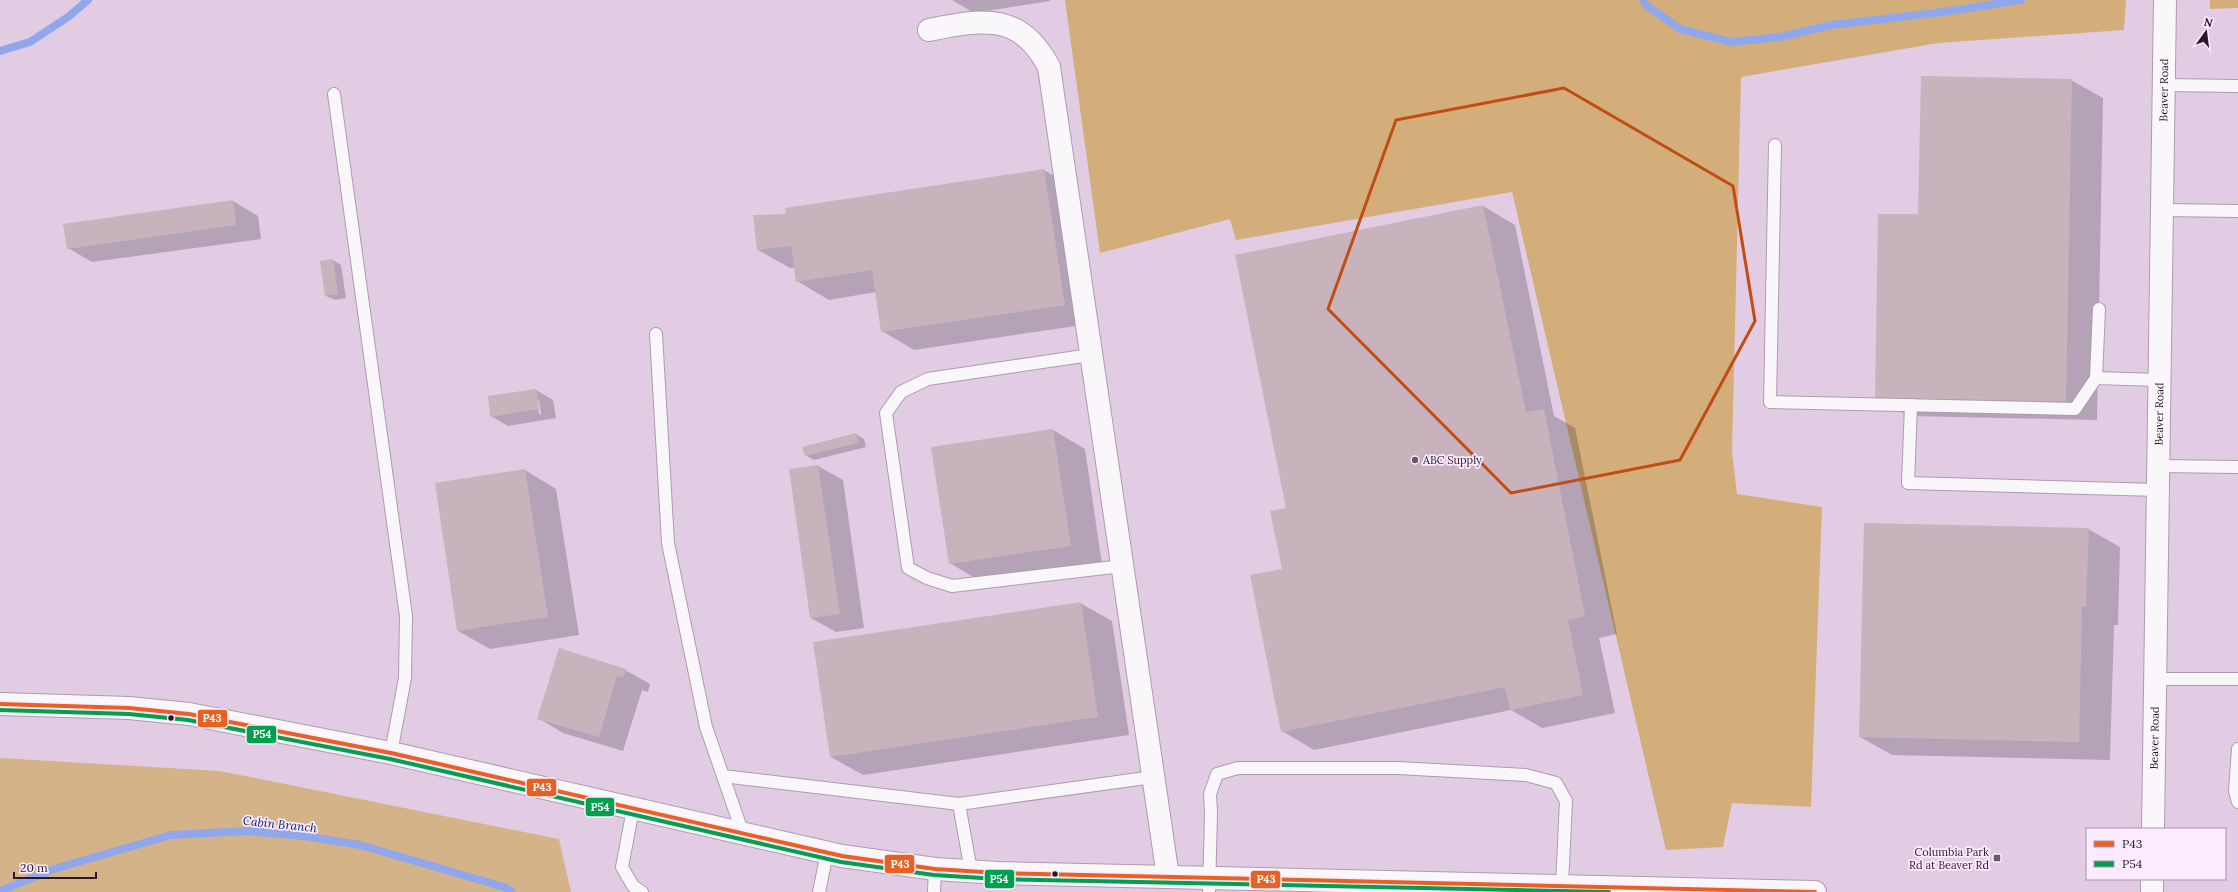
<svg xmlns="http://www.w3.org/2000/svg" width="2238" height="892" font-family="Lora,serif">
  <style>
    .green { fill: #d5b389 }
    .forest { fill: #d3ae7a }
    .shadow { fill: #0003; fill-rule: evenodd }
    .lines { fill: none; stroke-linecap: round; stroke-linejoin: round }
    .stream { stroke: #90a8eb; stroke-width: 8 }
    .building { fill: #c8b3bd }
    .lane-casing { stroke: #ad9caf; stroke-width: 14 }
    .street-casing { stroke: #ad9caf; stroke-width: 24 }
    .secondary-casing { stroke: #ad9caf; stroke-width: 24 }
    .lane { stroke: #faf7fb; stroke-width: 12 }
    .street { stroke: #faf7fb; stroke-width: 22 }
    .secondary { stroke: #faf7fb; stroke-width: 22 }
    .bus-1-casing { stroke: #fcebfe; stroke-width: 7 }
    .bus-2-casing { stroke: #fcebfe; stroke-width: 7 }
    .bus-1 { stroke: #e86122; stroke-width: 4 }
    .bus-2 { stroke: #029f4f; stroke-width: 4 }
    .marked { fill: none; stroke: #c24c12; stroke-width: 3; stroke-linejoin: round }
    .poi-dot { fill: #69586b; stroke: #fcebfe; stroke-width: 1.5 }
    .bus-dot { fill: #28192a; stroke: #fcebfe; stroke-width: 1.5 }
    .labels { text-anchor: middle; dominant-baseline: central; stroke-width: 3.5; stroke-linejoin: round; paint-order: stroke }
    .street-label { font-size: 11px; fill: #28192a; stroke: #fcebfe }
    .poi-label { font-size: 11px; fill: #28192a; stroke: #fcebfe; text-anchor: start }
    .water-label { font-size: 12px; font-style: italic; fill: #001b78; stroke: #fcebfe }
    .line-badge { stroke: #fcebfe; stroke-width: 1.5 }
    .badge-label { font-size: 11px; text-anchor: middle; font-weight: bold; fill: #fff }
  </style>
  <rect width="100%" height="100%" fill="#e1cce4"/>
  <!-- green -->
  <path class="green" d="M0,758L220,771L559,839L571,892H0Z"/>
  <!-- forest -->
  <g class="forest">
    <path d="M1065,0H2126L2124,30L1938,43L1741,77L1732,452L1737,494L1822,507L1811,807L1732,803L1723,847L1666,850L1512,192L1236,240L1230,219L1100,253Z"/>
    <path d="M2210,0H2238V8L2210,9Z"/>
  </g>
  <!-- shadow -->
  <g class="shadow">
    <path d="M952,0H1050V1L974,13Z"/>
    <path d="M2071,80L2103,98L2097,420L1908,416L1876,398L1919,215Z"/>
    <path d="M1044,170L1076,189L1096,323L914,350L882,331L876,292L829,300L797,281L795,268H790L758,250L787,215V209Z"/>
    <path d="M233,201L258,216L261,239L92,262L68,248Z"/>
    <path d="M1483,206L1515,225L1554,416L1575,428L1617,634L1599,638L1615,713L1542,728L1511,710L1314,750L1282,731L1283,570L1287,509L1236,256Z"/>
    <path d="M333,260L341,265L346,298L335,300L326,296Z"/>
    <path d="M536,390L553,400L556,418L508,426L491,416ZM537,401H539L541,414H539Z"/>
    <path d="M1053,430L1085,449L1102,564L981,582L950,563Z"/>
    <path d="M856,434L864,439L866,447L814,460L805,455Z"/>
    <path d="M818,466L843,480L864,628L836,632L811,618Z"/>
    <path d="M525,470L556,489L579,635L490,649L458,631Z"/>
    <path d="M2088,529L2120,547L2118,625H2114L2110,760L1892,755L1860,737Z"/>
    <path d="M1080,603L1112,621L1129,735L863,775L831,757Z"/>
    <path d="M625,670L650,684L648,692L642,690L623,751L563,733L538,718Z"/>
  </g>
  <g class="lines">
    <!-- stream -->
    <g class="stream">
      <path d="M1643,0L1646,5L1680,29L1731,42L1780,37L1831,25L1943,12L2021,0"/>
      <path d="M0,51L30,42L68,17L88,0"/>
      <path d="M0,891L54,869L171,835L247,831L304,836L360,845L504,887L512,892"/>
    </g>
  </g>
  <!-- building -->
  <g class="building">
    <path d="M1921,76L2072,79L2066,402L1875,398L1878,214H1918Z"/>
    <path d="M1044,169L1065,305L881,332L872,270L796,282L791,246L757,250L753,215L786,214L785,208Z"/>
    <path d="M233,200L236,225L67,249L63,224Z"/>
    <path d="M1483,205L1526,412L1544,409L1585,616L1568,620L1583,695L1510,710L1505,687L1281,732L1250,575L1282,569L1270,511L1286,508L1235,255Z"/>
    <path d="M333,259L338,294L325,296L320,261Z"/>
    <path d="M536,389L539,409L490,417L488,396Z"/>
    <path d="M1053,429L1071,546L949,564L931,447Z"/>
    <path d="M856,433L858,443L805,456L802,447Z"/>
    <path d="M818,465L840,614L810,618L789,469Z"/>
    <path d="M525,469L548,617L457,631L435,483Z"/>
    <path d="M1864,523L2089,528L2086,607H2082L2079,742L1859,737Z"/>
    <path d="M1081,602L1098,717L830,757L813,642Z"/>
    <path d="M559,648L626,669L623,678L617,676L599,737L537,719Z"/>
  </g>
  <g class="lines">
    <defs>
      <g id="lane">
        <path d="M2163,85L2238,86"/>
        <path d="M334,94L406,616L405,678L391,753"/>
        <path d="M1775,145L1770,402L2075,409L2096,378L2159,380"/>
        <path d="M2162,210L2238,211"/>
        <path d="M656,334L668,543L706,727L743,834"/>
        <path d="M1090,355L928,379L901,392L886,413L908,568L927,578L952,586L1122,566"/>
        <path d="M2096,378L2099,309"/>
        <path d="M1911,405L1908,483L2158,490"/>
        <path d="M2158,466L2238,467"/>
        <path d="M2155,679H2238"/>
        <path d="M2238,749L2235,791L2238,802"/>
        <path d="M723,776L959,804L971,871"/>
        <path d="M959,804L1153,777"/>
        <path d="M633,809L622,867L633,886L642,892"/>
        <path d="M819,892L827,853"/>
        <path d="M934,892L935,869"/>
        <path d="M1209,892L1211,814L1210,794L1217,774L1238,768H1398L1526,775L1556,783L1566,801L1562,885"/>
      </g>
      <g id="street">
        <path d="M929,30C983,19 1020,12 1049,67L1168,877"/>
        <path id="s1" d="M2153,829L2165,0"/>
        <path d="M2152,892V879"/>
      </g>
      <path id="secondary" d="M0,704L129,708L189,714L391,753L842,856L935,869L998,873L1815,892"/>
    </defs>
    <!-- lane casing -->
    <use href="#lane" class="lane-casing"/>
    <!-- street casing -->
    <use href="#street" class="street-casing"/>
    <!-- secondary casing -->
    <use href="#secondary" class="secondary-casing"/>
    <!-- lane -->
    <use href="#lane" class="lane"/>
    <!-- street -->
    <use href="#street" class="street"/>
    <!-- secondary -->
    <use href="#secondary" class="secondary"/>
    <defs>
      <path id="bus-1" d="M0,704L129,708L189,714L391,753L842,856L935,869L998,873L1815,892"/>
      <path id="bus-2" d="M0,710L129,714L188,720L390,759L841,862L934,875L998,879L1609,892"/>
    </defs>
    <!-- bus-1 casing -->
    <use href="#bus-1" class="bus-1-casing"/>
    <!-- bus-2 casing -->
    <use href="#bus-2" class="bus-2-casing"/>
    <!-- bus-1 -->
    <use href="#bus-1" class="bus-1"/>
    <!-- bus-2 -->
    <use href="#bus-2" class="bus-2"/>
  </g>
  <!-- marked area -->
  <path class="marked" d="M1564,88L1733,186L1755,321L1680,460L1511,493L1328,309L1396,120Z"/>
  <!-- markers -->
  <g class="poi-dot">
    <circle cx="1415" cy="460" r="4"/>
    <rect x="1993" y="854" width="8" height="8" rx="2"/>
  </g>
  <g class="bus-dot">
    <circle cx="171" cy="718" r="3.5"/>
    <circle cx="1055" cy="874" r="3.5"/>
  </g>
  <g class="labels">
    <!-- street labels -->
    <g class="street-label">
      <text stroke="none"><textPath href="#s1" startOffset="739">Beaver Road</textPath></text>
      <text stroke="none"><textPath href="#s1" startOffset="415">Beaver Road</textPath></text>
      <text stroke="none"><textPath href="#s1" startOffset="91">Beaver Road</textPath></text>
    </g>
    <!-- poi labels -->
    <g class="poi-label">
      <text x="1423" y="460">ABC Supply</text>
      <text x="1989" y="852" text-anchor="end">Columbia Park<tspan x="1989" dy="13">Rd at Beaver Rd</tspan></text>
    </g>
    <!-- water labels -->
    <g class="water-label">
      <text transform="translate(280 824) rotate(6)">Cabin Branch</text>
    </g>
  </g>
  <g class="line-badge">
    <rect x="197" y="709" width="31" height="19" rx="4" fill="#e86122"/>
    <rect x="246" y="725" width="31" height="19" rx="4" fill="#029f4f"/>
    <rect x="526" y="778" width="31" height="19" rx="4" fill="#e86122"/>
    <rect x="585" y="797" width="30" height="20" rx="4" fill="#029f4f"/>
    <rect x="884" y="854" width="31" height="20" rx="4" fill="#e86122"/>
    <rect x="984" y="869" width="31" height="20" rx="4" fill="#029f4f"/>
    <rect x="1250" y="870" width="31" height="19" rx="4" fill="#e86122"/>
  </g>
  <g class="badge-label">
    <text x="212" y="722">P43</text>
    <text x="262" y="738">P54</text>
    <text x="542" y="791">P43</text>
    <text x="600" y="811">P54</text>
    <text x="900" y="868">P43</text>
    <text x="999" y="883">P54</text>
    <text x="1266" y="883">P43</text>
  </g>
  <!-- legend -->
  <rect x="2086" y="828" width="140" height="52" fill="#fcebfe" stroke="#a797a9"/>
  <rect x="2094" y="841" width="20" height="6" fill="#e86122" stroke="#a797a9"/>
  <text x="2122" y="848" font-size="12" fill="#28192a">P43</text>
  <rect x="2094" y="861" width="20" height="6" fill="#029f4f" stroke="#a797a9"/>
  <text x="2122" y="868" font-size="12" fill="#28192a">P54</text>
  <!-- north arrow -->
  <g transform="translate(2206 32) rotate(14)" stroke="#fcebfe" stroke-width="3" paint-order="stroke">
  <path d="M0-3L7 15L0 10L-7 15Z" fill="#28192a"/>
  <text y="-6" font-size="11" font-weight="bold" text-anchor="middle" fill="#28192a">N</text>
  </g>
  <!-- scale -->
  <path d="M14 872v6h82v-6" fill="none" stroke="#28192a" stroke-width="2"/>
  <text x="20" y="872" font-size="12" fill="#28192a" stroke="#fcebfe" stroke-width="3" paint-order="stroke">20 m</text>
</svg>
